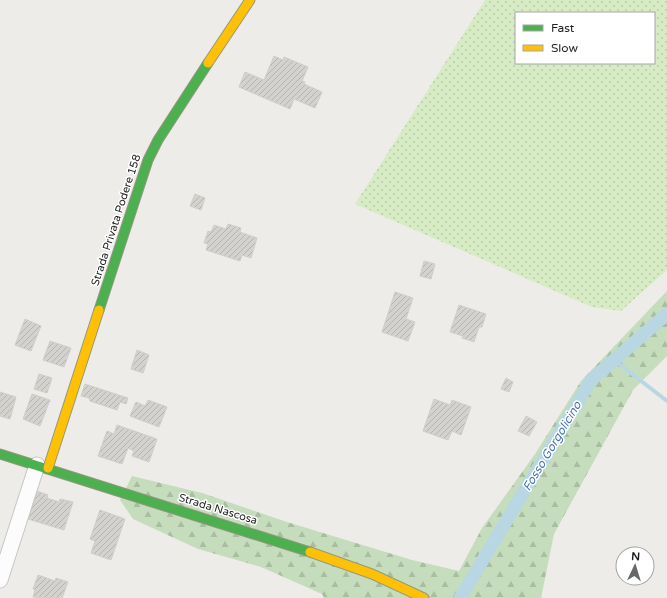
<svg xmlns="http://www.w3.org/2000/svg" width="667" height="598" font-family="'Varela Round',sans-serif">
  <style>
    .grass { fill: url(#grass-dots); fill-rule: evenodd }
    .forest { fill: url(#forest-firs) }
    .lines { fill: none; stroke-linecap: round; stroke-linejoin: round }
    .stream { stroke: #b9d7e2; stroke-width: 4 }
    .canal { stroke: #b9d7e2; stroke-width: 13 }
    .building { fill: url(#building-hatch); stroke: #d1cec9 }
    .street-casing { stroke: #c6c6c4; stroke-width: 17 }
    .fast-casing { stroke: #94987e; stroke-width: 11 }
    .slow-casing { stroke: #94987e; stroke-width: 11 }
    .street { stroke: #fcfcfc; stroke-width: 15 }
    .fast { stroke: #4caf50; stroke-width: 9 }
    .slow { stroke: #ffc107; stroke-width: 9 }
    .labels { text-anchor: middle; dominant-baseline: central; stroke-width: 3; stroke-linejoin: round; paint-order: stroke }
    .street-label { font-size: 11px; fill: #1f1f1f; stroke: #fff }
    .water-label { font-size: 12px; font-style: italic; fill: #4775b3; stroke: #fff }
  </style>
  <defs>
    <pattern id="grass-dots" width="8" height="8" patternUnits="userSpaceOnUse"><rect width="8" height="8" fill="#d7ecc5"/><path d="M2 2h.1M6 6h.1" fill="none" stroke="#b8caa9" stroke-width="1.8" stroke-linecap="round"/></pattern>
    <pattern id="forest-firs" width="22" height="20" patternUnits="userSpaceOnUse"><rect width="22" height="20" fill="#c5ddbc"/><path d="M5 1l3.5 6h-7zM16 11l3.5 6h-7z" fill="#a9bda1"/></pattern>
    <pattern id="building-hatch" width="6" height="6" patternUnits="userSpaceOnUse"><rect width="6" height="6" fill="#d4d2cf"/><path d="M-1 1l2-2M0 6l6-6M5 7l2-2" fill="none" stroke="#b6b4b1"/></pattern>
  </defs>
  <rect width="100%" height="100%" fill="#edece8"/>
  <!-- grass -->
  <path class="grass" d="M485,0H667V270L621,311L592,307L355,204ZM516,13H654V63H516Z"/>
  <!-- forest -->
  <path class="forest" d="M667,291V356L633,390L554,534L541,598H324L322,594L261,567L198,549L133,519L120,500L132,476L202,493L287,522L412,560L459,571L482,528L535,454L581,381Z"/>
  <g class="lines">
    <!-- stream -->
    <path class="stream" d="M614,360L667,401"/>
    <!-- canal -->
    <path class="canal" d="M460,598L591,380L667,314"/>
  </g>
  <!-- building -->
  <g class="building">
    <path d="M274,56L283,60L284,57L308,67L302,81L305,82L304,84L322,92L315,108L294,99L290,109L239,87L245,72L264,80Z"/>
    <path d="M195,194L205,198L201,210L190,206Z"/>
    <path d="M228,224L241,228L240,232L257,238L251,258L242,255L240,261L206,250L208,244L204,243L208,231L211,232L214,225L226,229Z"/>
    <path d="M424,261L435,264L431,279L420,276Z"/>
    <path d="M395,292L413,298L406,319L415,322L408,341L382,332Z"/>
    <path d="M459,305L486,314L482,327H479L474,342L462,338L463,336L450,332Z"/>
    <path d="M25,319L41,326L31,351L15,345Z"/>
    <path d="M50,341L71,348L64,367L43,360Z"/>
    <path d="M137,350L149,355L143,373L131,369Z"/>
    <path d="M39,374L52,378L47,393L34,389Z"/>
    <path d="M506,378L513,382L509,392L501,389Z"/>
    <path d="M85,384L128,398L126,404L120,402L117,410L90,401L89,398L81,396Z"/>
    <path d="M0,392L16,397L10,419L0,416Z"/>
    <path d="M32,394L50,400L40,426L23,419Z"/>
    <path d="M434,399L450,405L452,400L471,407L461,435L452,431L448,440L423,431Z"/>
    <path d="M148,400L167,407L159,427L130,416L136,402L145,406Z"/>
    <path d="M526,416L537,422L529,436L518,431Z"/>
    <path d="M117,425L157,439L149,462L132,456L134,451L128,448L122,464L98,456L107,431L114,434Z"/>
    <path d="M37,491L48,495L47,498L59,502L60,499L73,502L64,530L28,519Z"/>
    <path d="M100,510L125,519L111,560L91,553L95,541L90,539Z"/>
    <path d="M38,575L55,581L56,578L68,582L62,598L33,597L35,590L33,589Z"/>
  </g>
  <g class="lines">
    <defs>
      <path id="street" d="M0,580L37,465"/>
      <g id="fast">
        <path d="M99,310L148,160L158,140L208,63"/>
        <path d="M0,454L310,552"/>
      </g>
      <g id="slow">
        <path d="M208,63L250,0"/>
        <path d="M48,468L99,310"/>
        <path d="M310,552L372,574L424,598"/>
      </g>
    </defs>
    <!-- street casing -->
    <use href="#street" class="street-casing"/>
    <!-- fast casing -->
    <use href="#fast" class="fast-casing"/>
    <!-- slow casing -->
    <use href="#slow" class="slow-casing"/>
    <!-- street -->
    <use href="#street" class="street"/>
    <!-- fast -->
    <use href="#fast" class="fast"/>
    <!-- slow -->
    <use href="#slow" class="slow"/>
  </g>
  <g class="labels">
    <!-- street labels -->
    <g class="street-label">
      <text transform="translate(116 220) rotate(-72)">Strada Privata Podere 158</text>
      <text transform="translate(218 509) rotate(17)">Strada Nascosa</text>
    </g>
    <!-- water labels -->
    <g class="water-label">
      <text transform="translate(552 446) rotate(-59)">Fosso Gorgolicino</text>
    </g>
  </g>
  <!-- legend -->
  <rect x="515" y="12" width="140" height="52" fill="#ffffff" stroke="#a5a5a5"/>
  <rect x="523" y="25" width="20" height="6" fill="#4caf50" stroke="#a5a5a5"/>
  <text x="551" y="32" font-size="12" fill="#1f1f1f">Fast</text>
  <rect x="523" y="45" width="20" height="6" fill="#ffc107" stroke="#a5a5a5"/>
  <text x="551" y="52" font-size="12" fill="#1f1f1f">Slow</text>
  <!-- north arrow -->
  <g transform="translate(635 566) rotate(4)"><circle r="19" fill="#ffffff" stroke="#a5a5a5"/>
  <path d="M0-3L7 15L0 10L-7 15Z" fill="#676765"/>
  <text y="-6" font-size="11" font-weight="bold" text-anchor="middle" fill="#1f1f1f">N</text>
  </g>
</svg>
